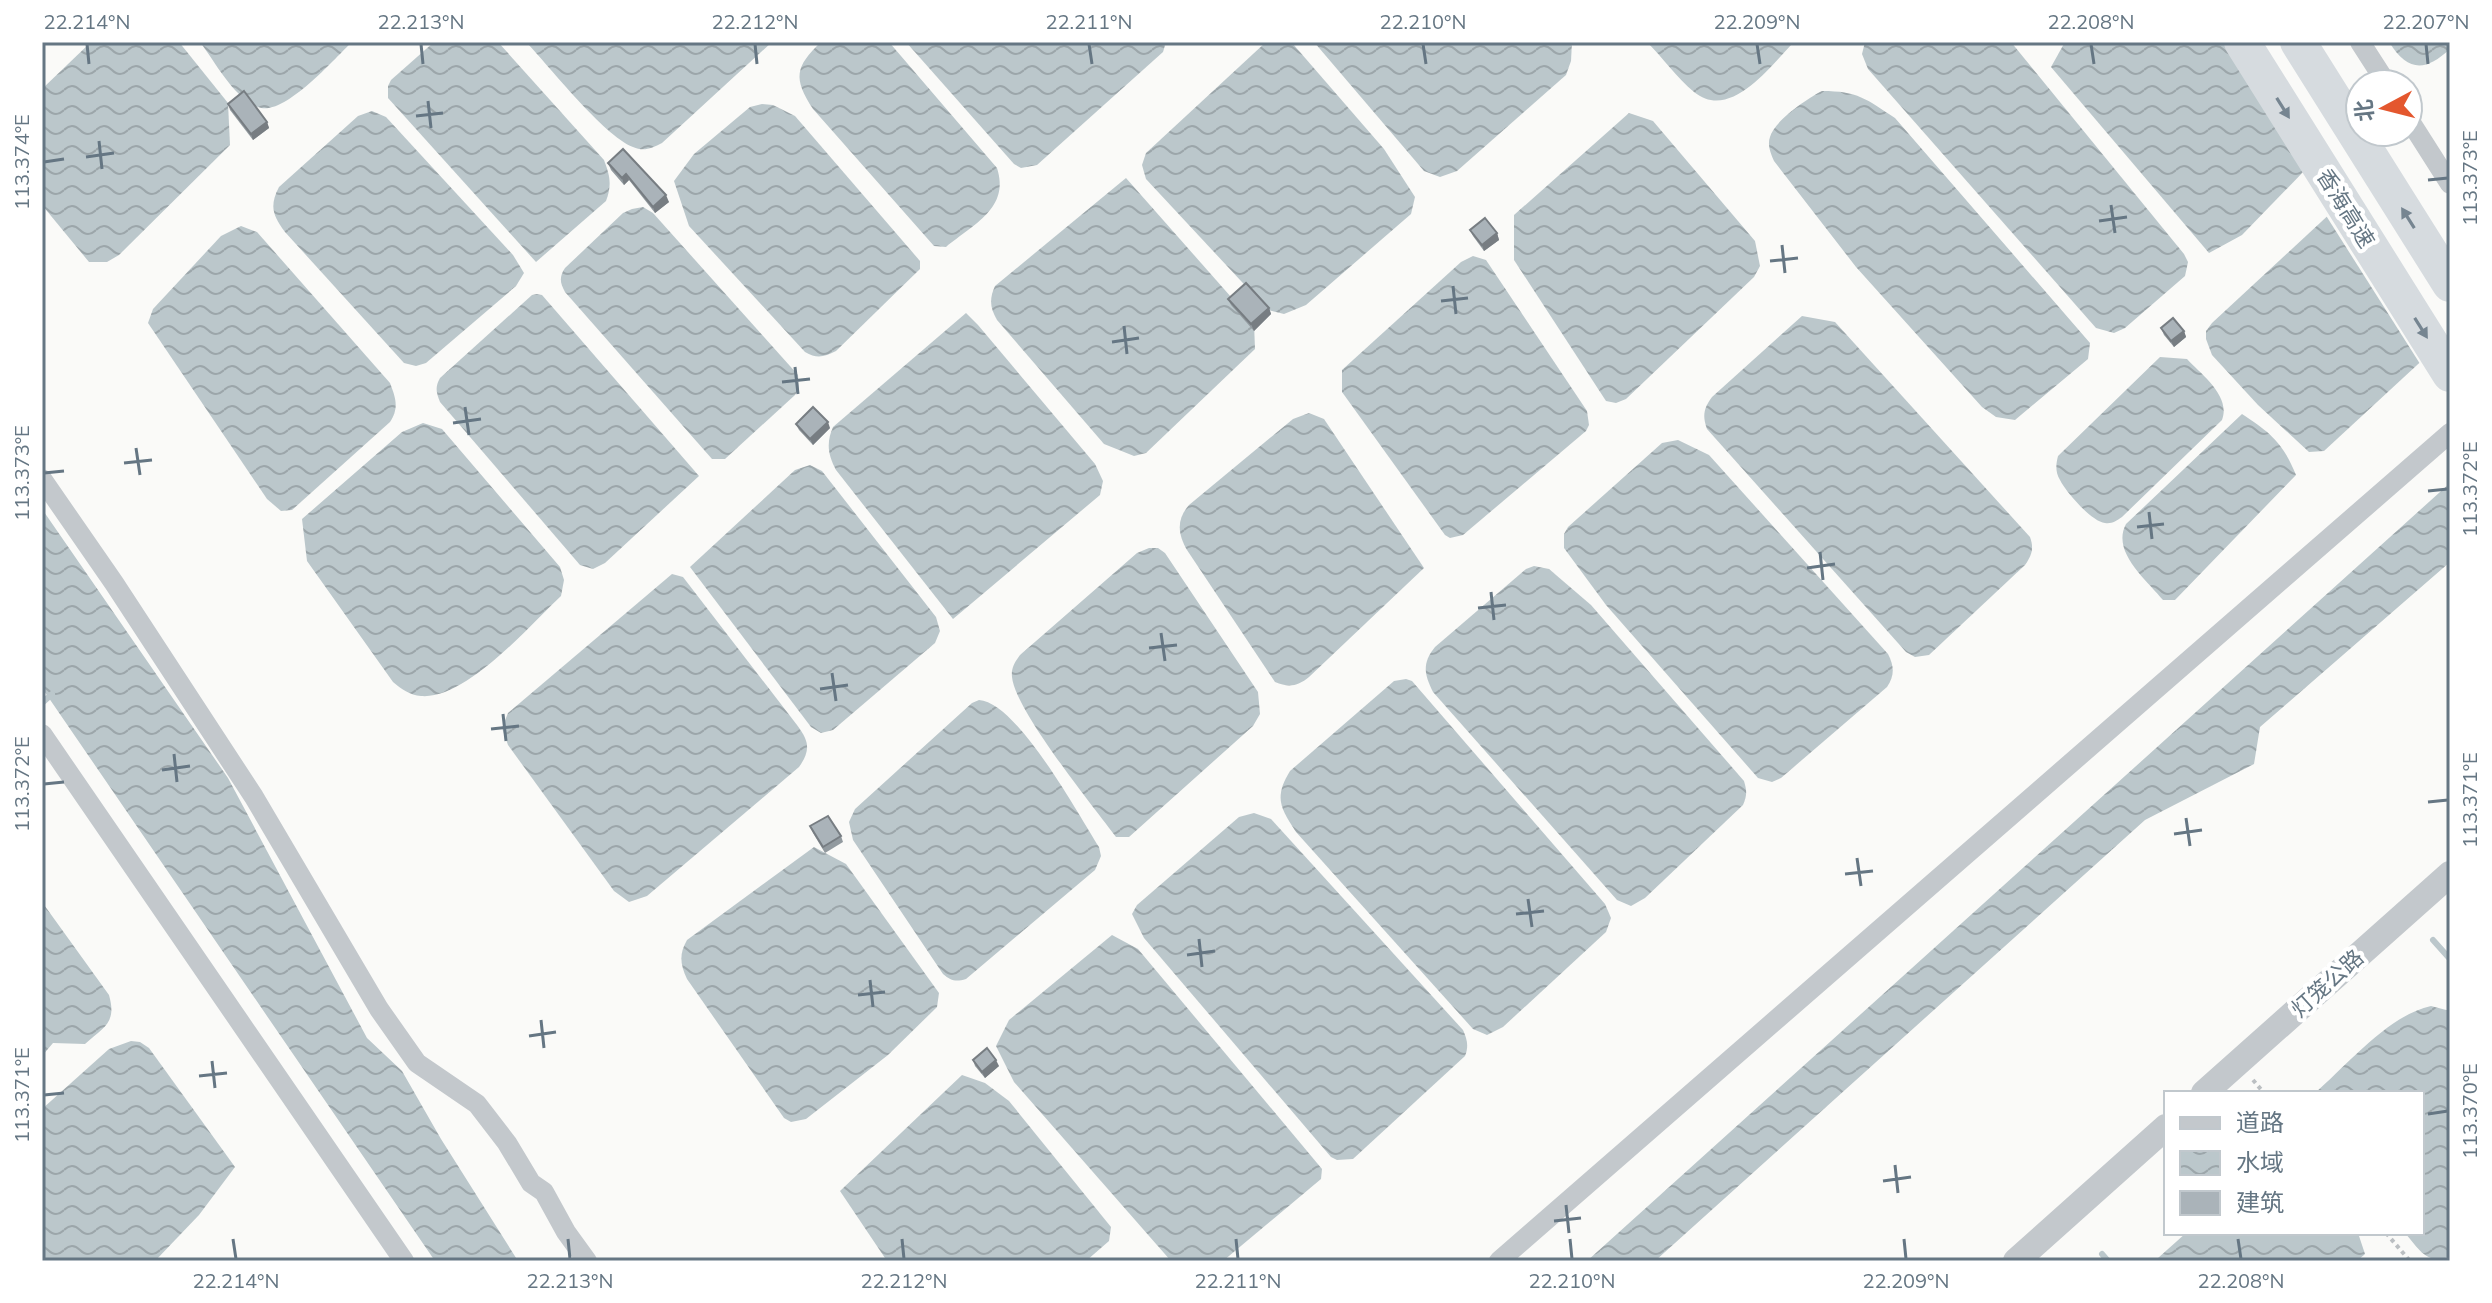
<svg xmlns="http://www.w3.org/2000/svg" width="2492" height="1303" font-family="Mulish,'Noto Sans SC',sans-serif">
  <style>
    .water { fill: url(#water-waves) }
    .pier { fill: #fafaf8 }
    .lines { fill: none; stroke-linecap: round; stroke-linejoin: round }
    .stream { stroke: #bbc7cb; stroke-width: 6 }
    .path { stroke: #bbbfc2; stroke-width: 4; stroke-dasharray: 4 4; stroke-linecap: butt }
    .minor { stroke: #c3c8cc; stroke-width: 20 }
    .tertiary { stroke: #c3c8cc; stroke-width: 26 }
    .motorway { stroke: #d6dbdf; stroke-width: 36 }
    .wall { fill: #929a9f }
    .shaded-wall { fill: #777d82 }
    .building { fill: #aab3b9; stroke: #777d82; stroke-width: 2 }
    .oneway { fill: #768591 }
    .ticks { fill: none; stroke: #657683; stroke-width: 3 }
    .labels { text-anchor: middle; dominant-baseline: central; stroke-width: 8; stroke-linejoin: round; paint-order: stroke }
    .street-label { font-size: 22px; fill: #657683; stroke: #fff }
    .neatline { fill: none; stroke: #657683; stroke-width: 3 }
    .ticks-label { font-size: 20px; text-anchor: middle; fill: #657683 }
  </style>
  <defs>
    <pattern id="water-waves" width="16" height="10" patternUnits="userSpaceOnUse" patternTransform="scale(2)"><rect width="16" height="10" fill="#bbc7cb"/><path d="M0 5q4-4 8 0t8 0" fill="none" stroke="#9ca6aa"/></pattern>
  </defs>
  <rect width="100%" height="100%" fill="#fafaf8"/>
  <!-- water -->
  <g class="water">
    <path d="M91,42H179L228,103L230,145L119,255L107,262H89L42,205V89Z"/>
    <path d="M200,42H352C334,59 283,118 258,107C233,97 216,63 200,42Z"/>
    <path d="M434,42H498L604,160C610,176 612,185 606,201L536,262L388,98V86L391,80Z"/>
    <path d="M526,42H772L662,143C652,148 644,152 633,147C603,135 551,68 526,42Z"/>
    <path d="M821,42H889L997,168C1010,208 974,224 946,247L934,246L813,109C793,78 795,67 821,42Z"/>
    <path d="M906,42H1166L1163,52L1037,165L1021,168L1014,164Z"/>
    <path d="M1266,42L1293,44L1384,149L1415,197L1411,214L1306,305L1284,314L1268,310L1146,179L1142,165L1146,153Z"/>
    <path d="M1314,42H1572L1571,61L1566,75L1457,171L1440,177L1424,171Z"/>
    <path d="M1647,42H1794C1771,65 1731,122 1694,92C1677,78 1663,58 1647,42Z"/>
    <path d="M1865,42H2011L2184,254L2188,262L2185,276L2125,328L2114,333L2096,328L1868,69L1862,54Z"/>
    <path d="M2065,42H2228L2307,168L2242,235L2209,253L2051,67Z"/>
    <path d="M2389,42H2450V49C2425,72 2408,72 2389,42Z"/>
    <path d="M1822,91C1858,91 1866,99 1895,118L2090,343L2088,359L2015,420L1996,417L1982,407L1856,267L1774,161C1771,154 1767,145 1770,137C1774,121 1808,98 1822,91Z"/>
    <path d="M762,104L773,105L795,116L920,261V269L836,351C824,357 817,359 805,352L689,226L674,181L694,154L750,107Z"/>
    <path d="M372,111L386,117L513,255L524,273L516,286L426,363L416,366L404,363L285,232C273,216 269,206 279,187L358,116Z"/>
    <path d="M1629,113L1653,121L1755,241L1760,266L1754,277L1626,399L1616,403L1606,401L1514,260V215Z"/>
    <path d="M1126,178L1254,323L1255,349L1146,453L1134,456L1104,444L997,320C990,308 989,299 995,286Z"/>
    <path d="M643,207L653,213L798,375L799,389L795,395L725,459H712L565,292C560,283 559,277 565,268L623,213L632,209Z"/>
    <path d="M2335,209L2429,354L2324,451L2309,452L2258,405L2212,355L2206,339V331L2212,323Z"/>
    <path d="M241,226L257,232L390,383C396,399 399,408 390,422L292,510L281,511L267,499L148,323L153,309L221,236Z"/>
    <path d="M1473,256L1486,260L1587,411L1589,425L1586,431L1463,535L1450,538L1445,535L1342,392V370L1461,262Z"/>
    <path d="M537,294L542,295L699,476L605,563L593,569L580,565L440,402C436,392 435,387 440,378L532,295Z"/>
    <path d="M966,313L978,325L1095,464L1103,481L1100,495L953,619L836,470C828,455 826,443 833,427Z"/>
    <path d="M1802,316L1835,322L2030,537C2034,548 2032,555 2025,565L1929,655L1915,657L1906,652L1707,429C1702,415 1704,408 1712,397Z"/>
    <path d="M2160,357L2187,359C2202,375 2231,396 2222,420L2122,517C2116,521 2112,524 2105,523C2092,522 2066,492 2060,480C2055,472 2056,464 2058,456Z"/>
    <path d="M1309,413L1324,419L1424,568L1309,677C1298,686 1289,688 1275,682L1187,550C1178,534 1176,520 1189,505L1293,419Z"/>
    <path d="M2242,414C2271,433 2283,443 2296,475L2175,600H2163C2147,580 2111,552 2126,524Z"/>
    <path d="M423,423L442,429L560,567L564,580L561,596C530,625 466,700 421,696C410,695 401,689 393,682L307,561L302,519L402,432Z"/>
    <path d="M1678,440L1709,455L1888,654C1894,666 1895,675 1887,687L1781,778L1772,782L1758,778L1606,605L1564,548V534L1568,527L1662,443Z"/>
    <path d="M810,465L822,471L936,617L940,631L935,643L833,730L821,733L811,727L690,567L795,470Z"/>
    <path d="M2450,483V562L2260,727L2254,764L2145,820L1655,1261H1587Z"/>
    <path d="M42,509L228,778L367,1038L402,1071L441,1139L518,1261H435L42,688Z"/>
    <path d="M1149,548H1158L1165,553L1258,692L1260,714L1253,726L1129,837H1116C1093,806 1015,710 1012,677C1011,668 1015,662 1020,655L1137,553Z"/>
    <path d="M1534,566L1549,569L1591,605L1744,781C1747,791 1747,796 1743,805L1645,898L1631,906L1617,900L1433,692C1424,674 1422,663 1435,647L1526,569Z"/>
    <path d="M672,574L683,577L797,725C809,741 811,750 799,767L647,896L629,902L614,891L508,745L502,728L508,713Z"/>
    <path d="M1406,679L1412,681L1605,904L1611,918L1606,932L1503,1027L1487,1035L1473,1029L1296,832C1280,808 1274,797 1290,771L1394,681Z"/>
    <path d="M979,700C1017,702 1078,814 1099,847L1101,856L1095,870L966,979C956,982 951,981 943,974L853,840L849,822L855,809L972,703Z"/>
    <path d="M1254,813L1271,819L1463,1030C1467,1039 1469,1046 1465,1056L1353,1159L1337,1160L1331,1157L1144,938L1132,914L1137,905L1239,817Z"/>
    <path d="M814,847L846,864L939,993L937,1007L888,1055L806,1119L791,1122L784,1118L687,979C680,964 679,954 687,940Z"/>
    <path d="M42,902L109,995C117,1023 104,1027 85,1044L53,1043L42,1056Z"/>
    <path d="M1112,935L1138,949L1322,1169L1321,1179L1223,1261H1171L1014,1082L996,1046L1009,1020Z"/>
    <path d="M2431,1006L2450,1011V1256C2428,1267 2418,1248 2405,1233H2422V1093H2315C2348,1064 2389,1015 2431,1006Z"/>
    <path d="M131,1041L140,1042L149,1048L235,1167L199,1215L155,1261H42V1109L109,1049Z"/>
    <path d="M962,1075L985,1083L1009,1101L1111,1227L1109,1241L1086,1261H887L840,1191Z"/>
    <path d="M2186,1233H2358L2365,1254L2357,1261H2160L2158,1258Z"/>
  </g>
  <!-- pier -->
  <path class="pier" d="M2333,206L2432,357L2422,367L2325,214Z"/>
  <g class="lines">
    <!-- stream -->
    <g class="stream">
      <path d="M42,703L52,694"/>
      <path d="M2433,940L2450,959"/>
      <path d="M2102,1254L2108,1261"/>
    </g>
    <!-- path -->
    <g class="path">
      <path d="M2253,1080L2264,1093"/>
      <path d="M2386,1233L2410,1261"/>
    </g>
    <!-- minor -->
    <g class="minor">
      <path d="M2360,42L2387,84"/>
      <path d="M2408,118L2450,184"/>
      <path d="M42,479L114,583L254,797L379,1009L417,1063L477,1104L507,1143L531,1183L544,1192L566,1232L587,1261"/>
      <path d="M42,734L404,1261"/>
      <path d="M1499,1261L2450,433"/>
    </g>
    <!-- tertiary -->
    <g class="tertiary">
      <path d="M2204,1093L2450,874"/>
      <path d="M2016,1261L2166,1127"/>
    </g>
    <!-- motorway -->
    <g class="motorway">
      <path d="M2242,42L2450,374"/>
      <path d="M2298,42L2450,284"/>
    </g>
  </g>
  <!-- wall -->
  <g class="wall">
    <path d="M228,104L267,122L269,128L253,140L230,110Z"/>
    <path d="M608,163L669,202L655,213L629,180L624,185L611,170Z"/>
    <path d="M1470,230L1497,233L1499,240L1484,251L1473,236Z"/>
    <path d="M1228,299L1269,308L1271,314L1254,331L1231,305Z"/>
    <path d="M2161,328L2184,331L2186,337L2174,347L2164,335Z"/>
    <path d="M796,424L830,428L813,445L799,430Z"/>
    <path d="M810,826L841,836L843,842L825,853L813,833Z"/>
    <path d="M973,1060L999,1066L985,1078L975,1066Z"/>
  </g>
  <!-- shaded-wall -->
  <g class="shaded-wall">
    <path d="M267,122L269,128L253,140L251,134Z"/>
    <path d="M626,174L629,180L624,185L622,178Z"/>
    <path d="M666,195L669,202L655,213L653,207Z"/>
    <path d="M1497,233L1499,240L1484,251L1482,245Z"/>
    <path d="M1269,308L1271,314L1254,331L1251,324Z"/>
    <path d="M2184,331L2186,337L2174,347L2171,341Z"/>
    <path d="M828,422L830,428L813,445L810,439Z"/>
    <path d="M996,1060L999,1066L985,1078L982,1072Z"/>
  </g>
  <!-- building -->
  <g class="building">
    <path d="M244,91L267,122L251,134L228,104Z"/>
    <path d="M623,149L666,195L653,207L626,174L622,178L608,163Z"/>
    <path d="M1485,218L1497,233L1482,245L1470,230Z"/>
    <path d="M1246,283L1269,308L1251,324L1228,299Z"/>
    <path d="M2173,318L2184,331L2171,341L2161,328Z"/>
    <path d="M813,407L828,422L810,439L796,424Z"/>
    <path d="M828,816L841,836L823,847L810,826Z"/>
    <path d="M987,1048L996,1060L982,1072L973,1060Z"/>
  </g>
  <!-- one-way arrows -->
  <defs><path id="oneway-solid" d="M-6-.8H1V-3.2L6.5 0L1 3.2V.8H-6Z" transform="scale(2)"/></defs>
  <g class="oneway">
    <use href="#oneway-solid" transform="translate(2283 108) rotate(58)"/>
    <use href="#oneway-solid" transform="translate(2408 218) rotate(-122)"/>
    <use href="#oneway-solid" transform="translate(2421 328) rotate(58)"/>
  </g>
  <!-- ticks -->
  <path class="ticks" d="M87,44L89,64M421,44L423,64M755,44L757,64M1089,44L1092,64M1423,44L1426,64M1757,44L1760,64M2091,44L2094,64M2426,44L2428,64M428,101L431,128M416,116L443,113M99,141L102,169M86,157L114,153M44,162L64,159M2428,180L2448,178M2111,205L2115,233M2099,221L2127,217M1782,245L1785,273M1770,261L1798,258M1453,286L1456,314M1441,301L1468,298M1124,326L1127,354M1112,342L1139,338M795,367L798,394M782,382L810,379M465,407L469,435M453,423L481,419M136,448L140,475M124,463L152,460M44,473L64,471M2428,491L2448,489M2149,512L2152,539M2137,527L2164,524M1820,552L1823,580M1807,568L1835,564M1491,592L1494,620M1478,608L1506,605M1161,633L1165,661M1149,648L1177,645M832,673L836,701M820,689L848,685M503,714L506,741M491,729L519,726M174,754L177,782M162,770L190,766M44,784L64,782M2428,802L2448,800M2186,818L2190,846M2174,834L2202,830M1857,858L1861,886M1845,874L1873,871M1528,899L1532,927M1516,914L1544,911M1199,939L1202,967M1187,955L1215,951M870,980L873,1007M858,995L885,992M541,1020L544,1048M529,1036L556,1032M212,1061L215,1088M199,1076L227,1073M44,1095L64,1093M2428,1114L2448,1111M1895,1165L1898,1193M1883,1181L1911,1177M1566,1205L1569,1233M1554,1221L1581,1218M233,1239L236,1259M568,1239L570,1259M902,1239L904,1259M1236,1239L1238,1259M1570,1239L1572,1259M1904,1239L1906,1259M2238,1239L2241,1259"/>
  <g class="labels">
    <!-- street labels -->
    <g class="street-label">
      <text transform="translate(2346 208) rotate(58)">香海高速</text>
      <text transform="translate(2327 983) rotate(-42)">灯笼公路</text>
    </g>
  </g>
  <!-- border -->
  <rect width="2492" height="1303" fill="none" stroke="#ffffff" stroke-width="88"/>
  <!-- legend -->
  <rect x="2164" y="1091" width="260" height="144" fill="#ffffff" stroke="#c1c8cd" stroke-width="2"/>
  <rect x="2180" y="1117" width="40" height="12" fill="#c3c8cc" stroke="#c1c8cd" stroke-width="2"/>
  <text x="2236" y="1131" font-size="24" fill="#657683">道路</text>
  <rect x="2180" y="1151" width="40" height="24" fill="url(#water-waves)" stroke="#c1c8cd" stroke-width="2"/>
  <text x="2236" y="1171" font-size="24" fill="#657683">水域</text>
  <rect x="2180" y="1191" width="40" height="24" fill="#aab3b9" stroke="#c1c8cd" stroke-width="2"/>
  <text x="2236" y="1211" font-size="24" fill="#657683">建筑</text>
  <!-- north arrow -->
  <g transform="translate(2384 108) rotate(263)"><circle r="38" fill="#ffffff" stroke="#c1c8cd" stroke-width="2"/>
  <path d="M0-6L14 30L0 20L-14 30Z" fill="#e4572e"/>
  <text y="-12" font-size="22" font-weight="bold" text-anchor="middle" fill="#657683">北</text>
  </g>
  <rect x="44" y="44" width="2404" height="1215" class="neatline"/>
  <g class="ticks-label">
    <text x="87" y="29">22.214°N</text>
    <text x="421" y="29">22.213°N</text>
    <text x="755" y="29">22.212°N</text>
    <text x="1089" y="29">22.211°N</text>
    <text x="1423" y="29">22.210°N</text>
    <text x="1757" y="29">22.209°N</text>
    <text x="2091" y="29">22.208°N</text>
    <text x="2426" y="29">22.207°N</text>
    <text transform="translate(22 162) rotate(-90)" y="7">113.374°E</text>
    <text transform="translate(2470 178) rotate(-90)" y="7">113.373°E</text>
    <text transform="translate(22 473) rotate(-90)" y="7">113.373°E</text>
    <text transform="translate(2470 489) rotate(-90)" y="7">113.372°E</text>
    <text transform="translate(22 784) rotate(-90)" y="7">113.372°E</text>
    <text transform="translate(2470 800) rotate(-90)" y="7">113.371°E</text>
    <text transform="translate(22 1095) rotate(-90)" y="7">113.371°E</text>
    <text transform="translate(2470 1111) rotate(-90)" y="7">113.370°E</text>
    <text x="236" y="1288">22.214°N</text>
    <text x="570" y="1288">22.213°N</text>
    <text x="904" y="1288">22.212°N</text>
    <text x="1238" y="1288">22.211°N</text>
    <text x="1572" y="1288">22.210°N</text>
    <text x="1906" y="1288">22.209°N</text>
    <text x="2241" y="1288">22.208°N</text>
  </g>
</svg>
